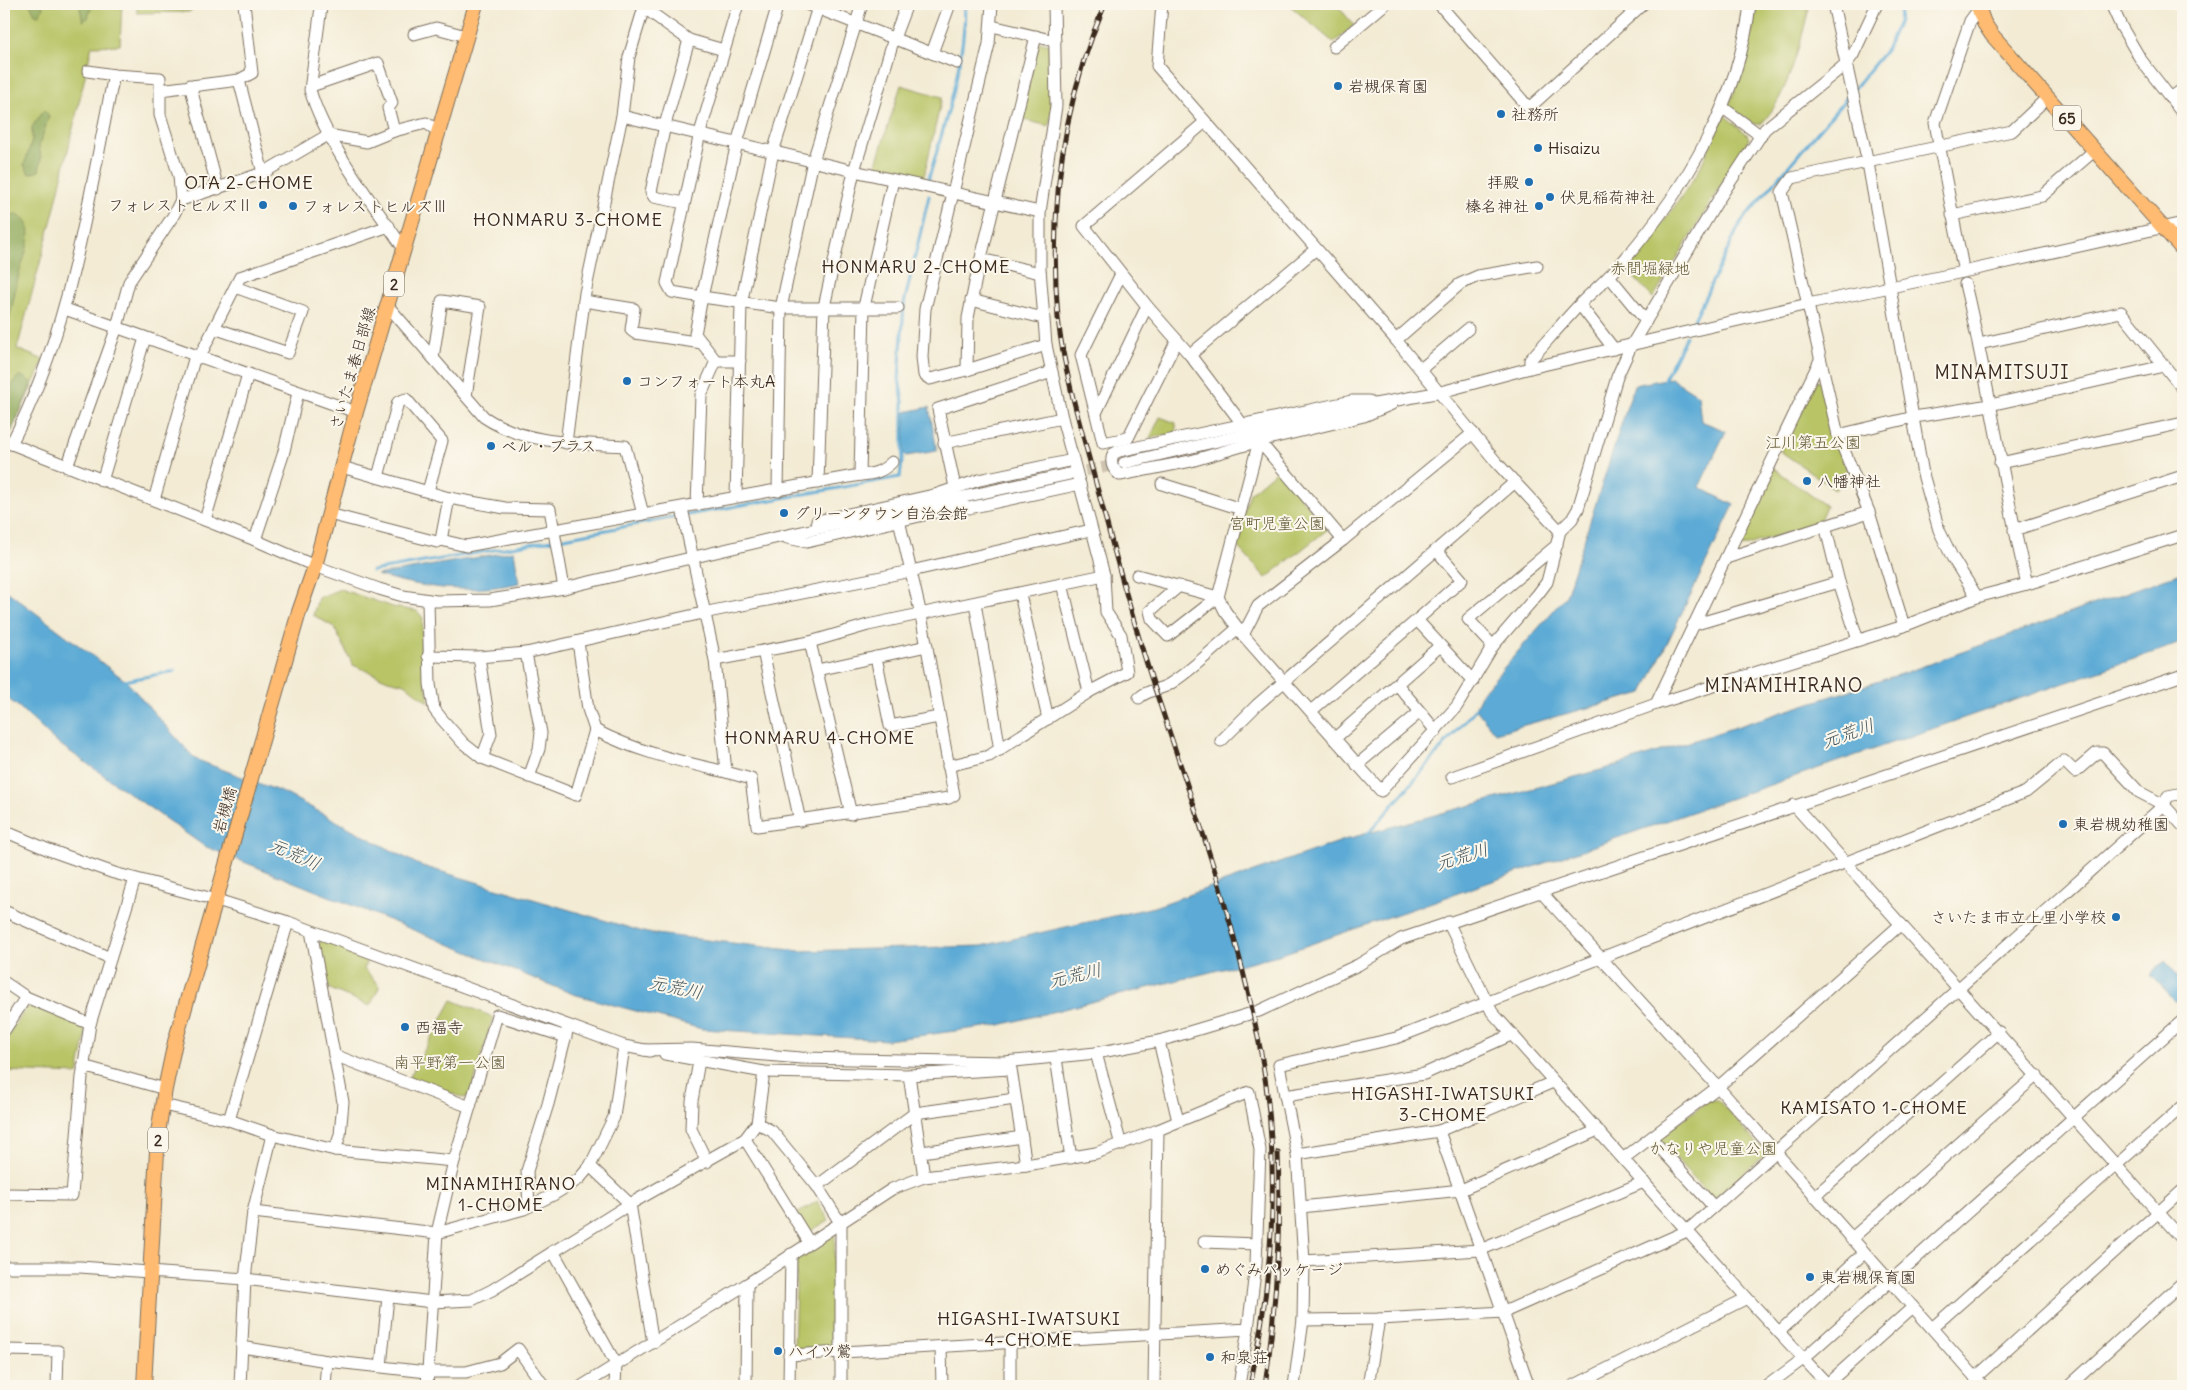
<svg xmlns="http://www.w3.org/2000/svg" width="2187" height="1390" font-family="Delius,'Klee One',sans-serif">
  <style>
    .green { fill: #b8c466; stroke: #7a7742 }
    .forest { fill: #92aa5b; stroke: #666a3c }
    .water { fill: #5baad5; stroke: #4b6a7a }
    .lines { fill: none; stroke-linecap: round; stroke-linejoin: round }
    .stream { stroke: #5baad5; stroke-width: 3 }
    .minor-tunnel { stroke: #cec4b0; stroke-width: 11; stroke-dasharray: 11 5.5; stroke-linecap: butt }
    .minor-casing { stroke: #7b6e5e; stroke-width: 13 }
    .major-casing { stroke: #7b6e5e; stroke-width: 16 }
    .minor { stroke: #fff; stroke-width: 11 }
    .major { stroke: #febb71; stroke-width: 14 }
    .rail-casing { stroke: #3b2a1e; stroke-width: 5 }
    .rail { stroke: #fbf7ec; stroke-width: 3; stroke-dasharray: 9; stroke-linecap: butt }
    .poi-dot { fill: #1f6fb2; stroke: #fbf7ec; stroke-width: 2 }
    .labels { text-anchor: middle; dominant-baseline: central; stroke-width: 4; stroke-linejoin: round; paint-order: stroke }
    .shield { fill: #fbf7ec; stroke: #75685c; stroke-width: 1 }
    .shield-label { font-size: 15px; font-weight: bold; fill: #3b2a1e }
    .poi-label { font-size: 16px; fill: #3b2a1e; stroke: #fbf7ec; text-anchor: start }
    .park-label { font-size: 16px; fill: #605834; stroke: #fbf7ec }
    .street-label { font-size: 16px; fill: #3b2a1e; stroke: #fbf7ec }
    .neighbourhood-label { font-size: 18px; letter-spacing: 1px; fill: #3b2a1e; stroke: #fbf7ec }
    .water-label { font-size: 18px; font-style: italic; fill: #46575e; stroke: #fbf7ec }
    .quarter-label { font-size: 19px; letter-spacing: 1px; fill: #3b2a1e; stroke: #fbf7ec }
  </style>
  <rect width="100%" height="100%" fill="#fbf7ec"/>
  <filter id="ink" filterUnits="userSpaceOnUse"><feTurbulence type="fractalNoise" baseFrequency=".02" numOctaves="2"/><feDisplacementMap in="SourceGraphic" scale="10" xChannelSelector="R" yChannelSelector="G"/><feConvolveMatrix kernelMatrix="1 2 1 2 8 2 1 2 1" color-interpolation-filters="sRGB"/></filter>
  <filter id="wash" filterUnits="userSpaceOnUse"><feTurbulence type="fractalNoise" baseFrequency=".0096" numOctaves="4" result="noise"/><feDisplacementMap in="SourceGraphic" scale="20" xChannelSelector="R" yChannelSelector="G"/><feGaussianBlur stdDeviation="1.12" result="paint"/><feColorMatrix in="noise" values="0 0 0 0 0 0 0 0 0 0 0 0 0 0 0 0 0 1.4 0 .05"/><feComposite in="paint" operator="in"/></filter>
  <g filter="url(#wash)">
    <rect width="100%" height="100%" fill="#f3ebd4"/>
    <!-- green -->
    <g class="green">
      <path d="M4,4H122L120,45L92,46L54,211L17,349L44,360L11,432L4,428Z"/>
      <path d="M137,4H211L188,12L137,13Z"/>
      <path d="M1288,4H1336L1354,25L1334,43Z"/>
      <path d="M1757,4H1810C1801,41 1788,97 1761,124H1754L1729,105L1747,59Z"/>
      <path d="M1039,42L1051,45L1053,100L1049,126L1020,119Z"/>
      <path d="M901,85L942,97L923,181L874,170Z"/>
      <path d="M1724,115L1747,134L1749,139L1653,298L1627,270L1673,209L1698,172Z"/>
      <path d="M1814,380L1822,381L1847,472L1835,489L1780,451Z"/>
      <path d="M1160,417L1176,423V433L1150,438Z"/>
      <path d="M1772,467L1826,506L1819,522L1742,547L1737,542Z"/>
      <path d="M1277,470L1328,529L1266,578L1235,544L1250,493Z"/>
      <path d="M340,589L393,607L417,611L423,618L421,650L429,703L405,684L388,680L353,665L334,627L313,615L318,598Z"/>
      <path d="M322,939L368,957L364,969L380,986L370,1006L330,989L323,977L318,945Z"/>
      <path d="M452,1000L493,1017L470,1096L464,1098L409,1078Z"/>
      <path d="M33,1006L81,1025L86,1034L78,1074L4,1071V1041L26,1008Z"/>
      <path d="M1709,1100H1718L1764,1151V1156L1715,1198H1711L1658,1138Z"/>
      <path d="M817,1201L829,1220L809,1232L797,1214Z"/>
      <path d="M833,1235L835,1236L831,1350L797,1353L794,1348L797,1258Z"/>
    </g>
    <!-- forest -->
    <g class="forest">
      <path d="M30,4H42L43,8L39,15L35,14Z"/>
      <path d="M79,4H92L88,18L83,21Z"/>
      <path d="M44,110L49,116L39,146L41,158L39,171L29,174L24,165L32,141V127Z"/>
      <path d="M17,214C40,224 23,258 19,274C15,291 12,308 8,324L4,328V276L8,260L4,257V216Z"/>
      <path d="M20,375L32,383L11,432L4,428C4,408 4,389 20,375Z"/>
    </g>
    <!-- water -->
    <g class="water">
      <path d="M1671,378L1698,395L1701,421L1726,431L1699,487L1734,505L1643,693L1495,733L1475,708L1482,693L1566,596L1634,385Z"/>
      <path d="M929,407L937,451L906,456L904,454L905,412Z"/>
      <path d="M514,551L519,583C469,594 426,589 377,575Z"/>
      <path d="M2183,572V642L1282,954L1000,1025L887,1040L702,1029L573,994L204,846L55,741L19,707L4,696V589L126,681L195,759L284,793L419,865L647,933L800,951L982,946L1154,907L1350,838L1608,768L1907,672Z"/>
      <path d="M2165,961L2183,981V996L2176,1002L2150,975Z"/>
    </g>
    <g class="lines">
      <!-- stream -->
      <g class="stream">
        <path d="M1854,89L1886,50L1899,21L1901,4"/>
        <path d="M928,181C945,123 965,64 965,4"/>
        <path d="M1690,328L1741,222L1850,94"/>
        <path d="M1663,382L1686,336"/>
        <path d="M687,515L900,477L903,453V402L899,379L904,304L929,196"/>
        <path d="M559,539L680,516"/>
        <path d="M372,571L552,540"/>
        <path d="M124,681L175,671"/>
        <path d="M1367,835L1477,707"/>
      </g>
    </g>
  </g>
  <g filter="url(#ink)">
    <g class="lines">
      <!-- minor-tunnel -->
      <path class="minor-tunnel" d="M1069,474L1120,464"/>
      <defs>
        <g id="minor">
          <path d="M319,4L321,7L310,90C326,144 372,202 404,249"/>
          <path d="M639,4L689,40L724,50"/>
          <path d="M778,4L737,143L702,297L781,308H898"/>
          <path d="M806,4L957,63"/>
          <path d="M992,4L989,44L925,309L922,357L924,375L930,379L967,370L1046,345"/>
          <path d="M1162,4L1157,66L1396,340L1497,463L1560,531"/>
          <path d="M1439,4L1529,108L1643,4"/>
          <path d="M1833,4L1868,163L1923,474L1939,530L1952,557L1977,597"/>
          <path d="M2111,4L2121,26L2141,60L2183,114"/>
          <path d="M992,26L1055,41"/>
          <path d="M414,34L436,28L466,36"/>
          <path d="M1334,47L1385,4"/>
          <path d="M932,53L950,4"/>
          <path d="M88,71L114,75L160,78V90L239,80L252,73L244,4"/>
          <path d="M239,80L263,173"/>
          <path d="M190,85L218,189"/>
          <path d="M311,86L378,63L392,103L388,108L394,131"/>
          <path d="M2172,97L2183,89"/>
          <path d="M1722,107L1761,136"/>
          <path d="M622,116L854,171L1040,212"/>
          <path d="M1205,122L1084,226L1147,306L1190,355L1243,425"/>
          <path d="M181,200L263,173L328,135L367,142L394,131L426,123L440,132"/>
          <path d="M684,203L654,197L651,192L665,125L689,40"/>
          <path d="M1952,215L2042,196L2095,150"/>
          <path d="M981,259L1040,273"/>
          <path d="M1962,263L1935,123L1970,21L1978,10"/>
          <path d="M1121,274L1081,355L1103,443L1128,438L1177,340"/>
          <path d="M1609,276L1646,321"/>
          <path d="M1965,284C1989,384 2003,485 2027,584"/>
          <path d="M971,300L1043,318"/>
          <path d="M584,301L634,309L631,330L635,333L702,343"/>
          <path d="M1580,305L1614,349"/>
          <path d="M388,306L484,417C526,445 577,443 625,446L643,514L860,475L864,307L893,180"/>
          <path d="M65,309L356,412"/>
          <path d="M214,328L288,353L303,312L235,287"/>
          <path d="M1396,340L1460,284L1478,276L1537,266"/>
          <path d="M1979,344L2121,312L2183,389"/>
          <path d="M1190,355L1316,249"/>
          <path d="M199,358L240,277L389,226"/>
          <path d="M433,358L442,301L480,307L466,396"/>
          <path d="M716,361H740"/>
          <path d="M1530,368V360C1547,341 1563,322 1581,303C1595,289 1611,276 1624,260C1685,190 1740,97 1750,4"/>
          <path d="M1421,369L1468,329"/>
          <path d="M967,370L968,318L976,278L1036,36"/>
          <path d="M1369,401H1352L1119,451L1113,454C1110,463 1112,469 1120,475L1191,461L1259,441L1364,416L1392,404"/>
          <path d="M1096,413L1147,306"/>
          <path d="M1838,435L1914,417L1990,405L2164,366"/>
          <path d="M4,441L255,540L315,566L379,589L403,596L436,601L490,600L564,588L783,536L1069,474"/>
          <path d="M1259,441L1218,597L1225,611L1243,635L1381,791L1457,706L1493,646L1538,594L1547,582L1560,531L1572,519L1578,509L1617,377L1631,346L1717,202L1765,129L1846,64L1853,55L1877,4"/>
          <path d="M1259,441L1343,540"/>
          <path d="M566,443L585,293L622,116L629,57L645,4"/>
          <path d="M944,443L1062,418"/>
          <path d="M11,444C71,330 88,200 114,75"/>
          <path d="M1124,463L1375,404L1441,392L1530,368L1808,304L1963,272L2183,223"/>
          <path d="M2000,463L2183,423"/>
          <path d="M67,467L117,327L129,282L173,216L181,200L179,176L160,115V90"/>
          <path d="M342,467L449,498L505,508L550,509L564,588"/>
          <path d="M860,475C874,474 882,472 892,462"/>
          <path d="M378,477L398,402L406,399L442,441L428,491"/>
          <path d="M102,481L145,338"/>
          <path d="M818,483L824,307L854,171L894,38L907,4"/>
          <path d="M1162,484L1241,509"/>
          <path d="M955,487L938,409L1052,372"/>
          <path d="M778,491L781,308L813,161L862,4"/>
          <path d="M736,496L741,304L773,152L819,4"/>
          <path d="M154,500L195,356"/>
          <path d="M697,505L701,395L716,361L695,334L702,297L672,292L667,283L700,133L738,4"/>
          <path d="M683,513L715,660L726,772L751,779L757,826L949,798L954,795L921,615L899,520"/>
          <path d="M329,514L437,542L441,540L466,546L643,514"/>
          <path d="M205,520L248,374"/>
          <path d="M817,521L938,494L979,480L1073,460"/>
          <path d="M1825,525L1839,582L1858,640"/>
          <path d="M2014,530L2183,476"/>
          <path d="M787,538L807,542L963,506L969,508L1080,484"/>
          <path d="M255,540L283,455L298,393"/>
          <path d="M441,540L449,498"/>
          <path d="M1437,551L1462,580L1417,620L1473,681"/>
          <path d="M1726,558L1869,512"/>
          <path d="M1137,575L1218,597"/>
          <path d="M1062,584L1089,692"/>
          <path d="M1179,586L1150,611L1152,619L1168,636L1218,597"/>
          <path d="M1020,594L1048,719"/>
          <path d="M428,600L430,684L434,709L441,718L463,743L482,758L576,795L595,730L588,709L578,642"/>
          <path d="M975,603L1000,750"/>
          <path d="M1693,625L1839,582"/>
          <path d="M1904,626L1869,512L1838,435L1782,192L1792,178L2012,131L2048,97"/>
          <path d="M1243,635L1258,606L1343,540L1473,433"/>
          <path d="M810,642L851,814"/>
          <path d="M1493,646L1468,619L1557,545"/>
          <path d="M763,651L800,821"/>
          <path d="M526,653L541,733L539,749L529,777"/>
          <path d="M428,656L479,657L526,653L703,613L911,571L1091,530"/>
          <path d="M479,657L491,734L482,758"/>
          <path d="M876,657L890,726L939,717"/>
          <path d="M715,660L810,642L868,625L1104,575"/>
          <path d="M817,670L927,646"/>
          <path d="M1397,684L1436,731"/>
          <path d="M1139,698C1147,690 1159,690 1168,685C1192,671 1216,646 1238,628"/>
          <path d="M1656,704L1820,360"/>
          <path d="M1311,711L1417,620"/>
          <path d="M595,730C637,752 680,761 726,772"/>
          <path d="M1334,739L1440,646"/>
          <path d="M1221,741L1257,705L1515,482"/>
          <path d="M1357,765L1420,712"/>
          <path d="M948,766L989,756L1089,692L1127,672L1121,635L1106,612L1104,575L1062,418L1046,345L1040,269V212L1056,106L1054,4"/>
          <path d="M1452,777L1656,704L1904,626L1977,597L2027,584L2183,535"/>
          <path d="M1794,805L2183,1240"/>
          <path d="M4,831L49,850L114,873L217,900L288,922L624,1046L650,1051"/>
          <path d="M1541,892L1718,1087L1983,1386"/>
          <path d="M4,911L110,958"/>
          <path d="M1448,922L1492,1012L1747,1298L1829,1386"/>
          <path d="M311,931L343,1102L340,1135L335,1150"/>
          <path d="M4,982L26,997L90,1024"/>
          <path d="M4,1031L26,997"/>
          <path d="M1159,1041L1178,1121"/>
          <path d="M644,1050L692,1049L801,1058L1004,1062L1096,1053L1159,1041L1259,1011L1358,965L1401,939L2183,675"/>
          <path d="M1096,1053L1121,1145"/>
          <path d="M665,1054L764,1072L909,1075L1010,1069"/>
          <path d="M334,1055L470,1107"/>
          <path d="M1056,1058L1071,1158"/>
          <path d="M699,1061L692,1101L691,1129L707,1162"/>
          <path d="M83,1066L165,1089"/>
          <path d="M1011,1069L1026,1165"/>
          <path d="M909,1075L924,1177"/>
          <path d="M1285,1096L1424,1074L1513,1034"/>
          <path d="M163,1105L229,1120L272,1135L335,1150L454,1161"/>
          <path d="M229,1120L288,922"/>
          <path d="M757,1123L772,1131L817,1186L841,1224V1386"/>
          <path d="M1439,1131L1529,1386"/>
          <path d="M1651,1138L1714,1207"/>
          <path d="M745,1139L809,1242"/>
          <path d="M922,1152L1022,1137"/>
          <path d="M1297,1154L1439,1131L1553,1082"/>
          <path d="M1624,1158L1718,1087L1901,924"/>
          <path d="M590,1166L630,1204L653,1343"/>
          <path d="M817,1186L915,1113L1015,1099"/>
          <path d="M4,1194L72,1195L82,1077L90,1024L135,879"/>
          <path d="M1814,1197L1999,1032"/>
          <path d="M529,1206L527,1171L548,1104L567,1031"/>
          <path d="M1301,1207L1461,1190L1598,1130"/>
          <path d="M253,1212L437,1233L524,1209L553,1195L579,1179L590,1166L614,1117L624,1046"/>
          <path d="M1851,1239L2037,1075"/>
          <path d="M1204,1242L1257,1244"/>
          <path d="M553,1251L616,1364L615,1386"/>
          <path d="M1304,1261L1480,1250L1644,1182"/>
          <path d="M4,1267H80L245,1279L432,1302L472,1300L492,1290L630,1204L745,1139L757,1123L764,1072"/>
          <path d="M1303,1320L1379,1319L1504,1312L1687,1231L2164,805L2168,796L2183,793"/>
          <path d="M1932,1328L2183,1106"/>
          <path d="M1779,1332L1864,1253"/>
          <path d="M242,1347L327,1361L427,1372H466L500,1363L518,1349L544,1386"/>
          <path d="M941,1347L942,1386"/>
          <path d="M4,1350L58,1351L57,1386"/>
          <path d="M381,1366L388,1297"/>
          <path d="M1975,1378L2183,1190"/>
          <path d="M1827,1384L1913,1307"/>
          <path d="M240,1386L245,1279L253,1212L272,1135"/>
          <path d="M325,1386L327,1361"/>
          <path d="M427,1386L437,1233L454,1161L497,1015L566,1037"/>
          <path d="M582,1386L747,1284L892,1189L924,1177L1026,1165L1096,1153L1158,1130L1249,1092L1260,1150L1256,1264L1248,1329L789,1355"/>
          <path d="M746,1386L747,1284"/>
          <path d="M789,1386L791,1254"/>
          <path d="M1010,1386V1343"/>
          <path d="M1154,1386L1158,1130"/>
          <path d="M1239,1386L1248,1329"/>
          <path d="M1294,1386L1303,1320L1304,1261L1297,1154L1279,1065L1396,1038L2026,792L2064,761L2075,772L2097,753H2103L2139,792L2164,805L2183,826"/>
          <path d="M1368,1386L1379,1319"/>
          <path d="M1573,1386L1747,1298"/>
          <path d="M1767,1386L1803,1359L2183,1020"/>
          <path d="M2069,1386L2183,1282"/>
        </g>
        <g id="major">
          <path d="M1977,4L1984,23L1992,35L2183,250"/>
          <path d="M144,1386L158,1133L165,1089L175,1042L299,612L315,566L356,412L476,4"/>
        </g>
      </defs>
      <!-- minor casing -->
      <use href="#minor" class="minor-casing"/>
      <!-- major casing -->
      <use href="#major" class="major-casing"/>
      <!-- minor -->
      <use href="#minor" class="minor"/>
      <!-- major -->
      <use href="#major" class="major"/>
      <defs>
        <g id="rail">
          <path d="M1105,4C1062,103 1049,210 1058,318C1064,375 1085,442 1100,498C1116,558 1132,618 1151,677C1192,801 1237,924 1261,1053C1281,1163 1273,1277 1250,1386"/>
          <path d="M1265,1386C1276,1308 1281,1231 1278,1152"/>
        </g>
      </defs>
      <!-- rail casing -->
      <use href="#rail" class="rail-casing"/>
      <!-- rail -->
      <use href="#rail" class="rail"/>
    </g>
  </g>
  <!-- markers -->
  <g class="poi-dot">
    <circle cx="1338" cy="86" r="5"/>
    <circle cx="1501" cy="114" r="5"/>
    <circle cx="1538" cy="148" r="5"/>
    <circle cx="1529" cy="182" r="5"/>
    <circle cx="1550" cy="197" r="5"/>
    <circle cx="263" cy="205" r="5"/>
    <circle cx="293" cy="206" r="5"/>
    <circle cx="1539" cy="206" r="5"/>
    <circle cx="627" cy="381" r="5"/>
    <circle cx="491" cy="446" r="5"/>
    <circle cx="1807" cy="481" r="5"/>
    <circle cx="784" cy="513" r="5"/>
    <circle cx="2063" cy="824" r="5"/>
    <circle cx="2116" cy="917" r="5"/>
    <circle cx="405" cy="1027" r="5"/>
    <circle cx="1205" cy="1269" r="5"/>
    <circle cx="1810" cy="1277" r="5"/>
    <circle cx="778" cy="1351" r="5"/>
    <circle cx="1210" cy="1357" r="5"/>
  </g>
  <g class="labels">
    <!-- shield labels -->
    <g class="shield">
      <rect x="2053" y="105.5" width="28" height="25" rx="4"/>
      <rect x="384" y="271.5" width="20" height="25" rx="4"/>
      <rect x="148" y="1127.5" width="20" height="25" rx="4"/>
    </g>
    <g class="shield-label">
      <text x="2067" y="118">65</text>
      <text x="394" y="284">2</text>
      <text x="158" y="1140">2</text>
    </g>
    <!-- poi labels -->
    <g class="poi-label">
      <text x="1348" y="86">岩槻保育園</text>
      <text x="1511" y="114">社務所</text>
      <text x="1548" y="148">Hisaizu</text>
      <text x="1519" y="182" text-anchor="end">拝殿</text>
      <text x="1560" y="197">伏見稲荷神社</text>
      <text x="253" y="205" text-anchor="end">フォレストヒルズⅡ</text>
      <text x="303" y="206">フォレストヒルズⅢ</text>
      <text x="1529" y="206" text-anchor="end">榛名神社</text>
      <text x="637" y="381">コンフォート本丸A</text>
      <text x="501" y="446">ベル・プラス</text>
      <text x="1817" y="481">八幡神社</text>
      <text x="794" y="513">グリーンタウン自治会館</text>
      <text x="2073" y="824">東岩槻幼稚園</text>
      <text x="2106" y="917" text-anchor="end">さいたま市立上里小学校</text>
      <text x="415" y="1027">西福寺</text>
      <text x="1215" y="1269">めぐみパッケージ</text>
      <text x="1820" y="1277">東岩槻保育園</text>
      <text x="788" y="1351">ハイツ鶯</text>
      <text x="1220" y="1357">和泉荘</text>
    </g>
    <!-- park labels -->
    <g class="park-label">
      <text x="1650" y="268">赤間堀緑地</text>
      <text x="1813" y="442">江川第五公園</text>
      <text x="1277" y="523">宮町児童公園</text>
      <text x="450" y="1062">南平野第一公園</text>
      <text x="1713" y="1148">かなりや児童公園</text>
    </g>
    <!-- street labels -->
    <g class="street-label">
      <text transform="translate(352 368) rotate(-74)">さいたま春日部線</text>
      <text transform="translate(224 810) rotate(-74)">岩槻橋</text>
    </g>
    <!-- neighbourhood labels -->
    <g class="neighbourhood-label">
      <text x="249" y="182">OTA 2-CHOME</text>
      <text x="568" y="219">HONMARU 3-CHOME</text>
      <text x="916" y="266">HONMARU 2-CHOME</text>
      <text x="820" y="737">HONMARU 4-CHOME</text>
      <text x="1443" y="1093">HIGASHI-IWATSUKI<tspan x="1443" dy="21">3-CHOME</tspan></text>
      <text x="1874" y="1107">KAMISATO 1-CHOME</text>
      <text x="501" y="1183">MINAMIHIRANO<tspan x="501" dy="21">1-CHOME</tspan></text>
      <text x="1029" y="1318">HIGASHI-IWATSUKI<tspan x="1029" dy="21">4-CHOME</tspan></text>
    </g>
    <!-- water labels -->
    <g class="water-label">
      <text transform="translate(1848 733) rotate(-19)">元荒川</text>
      <text transform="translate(295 854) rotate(24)">元荒川</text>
      <text transform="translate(1462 856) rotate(-17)">元荒川</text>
      <text transform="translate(1075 975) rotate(-13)">元荒川</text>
      <text transform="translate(676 987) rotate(12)">元荒川</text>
    </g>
    <!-- quarter labels -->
    <g class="quarter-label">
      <text x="2002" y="372">MINAMITSUJI</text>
      <text x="1784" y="685">MINAMIHIRANO</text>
    </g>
  </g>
  <!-- margin -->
  <rect width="2187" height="1390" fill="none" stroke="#fbf7ec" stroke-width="20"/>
</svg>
